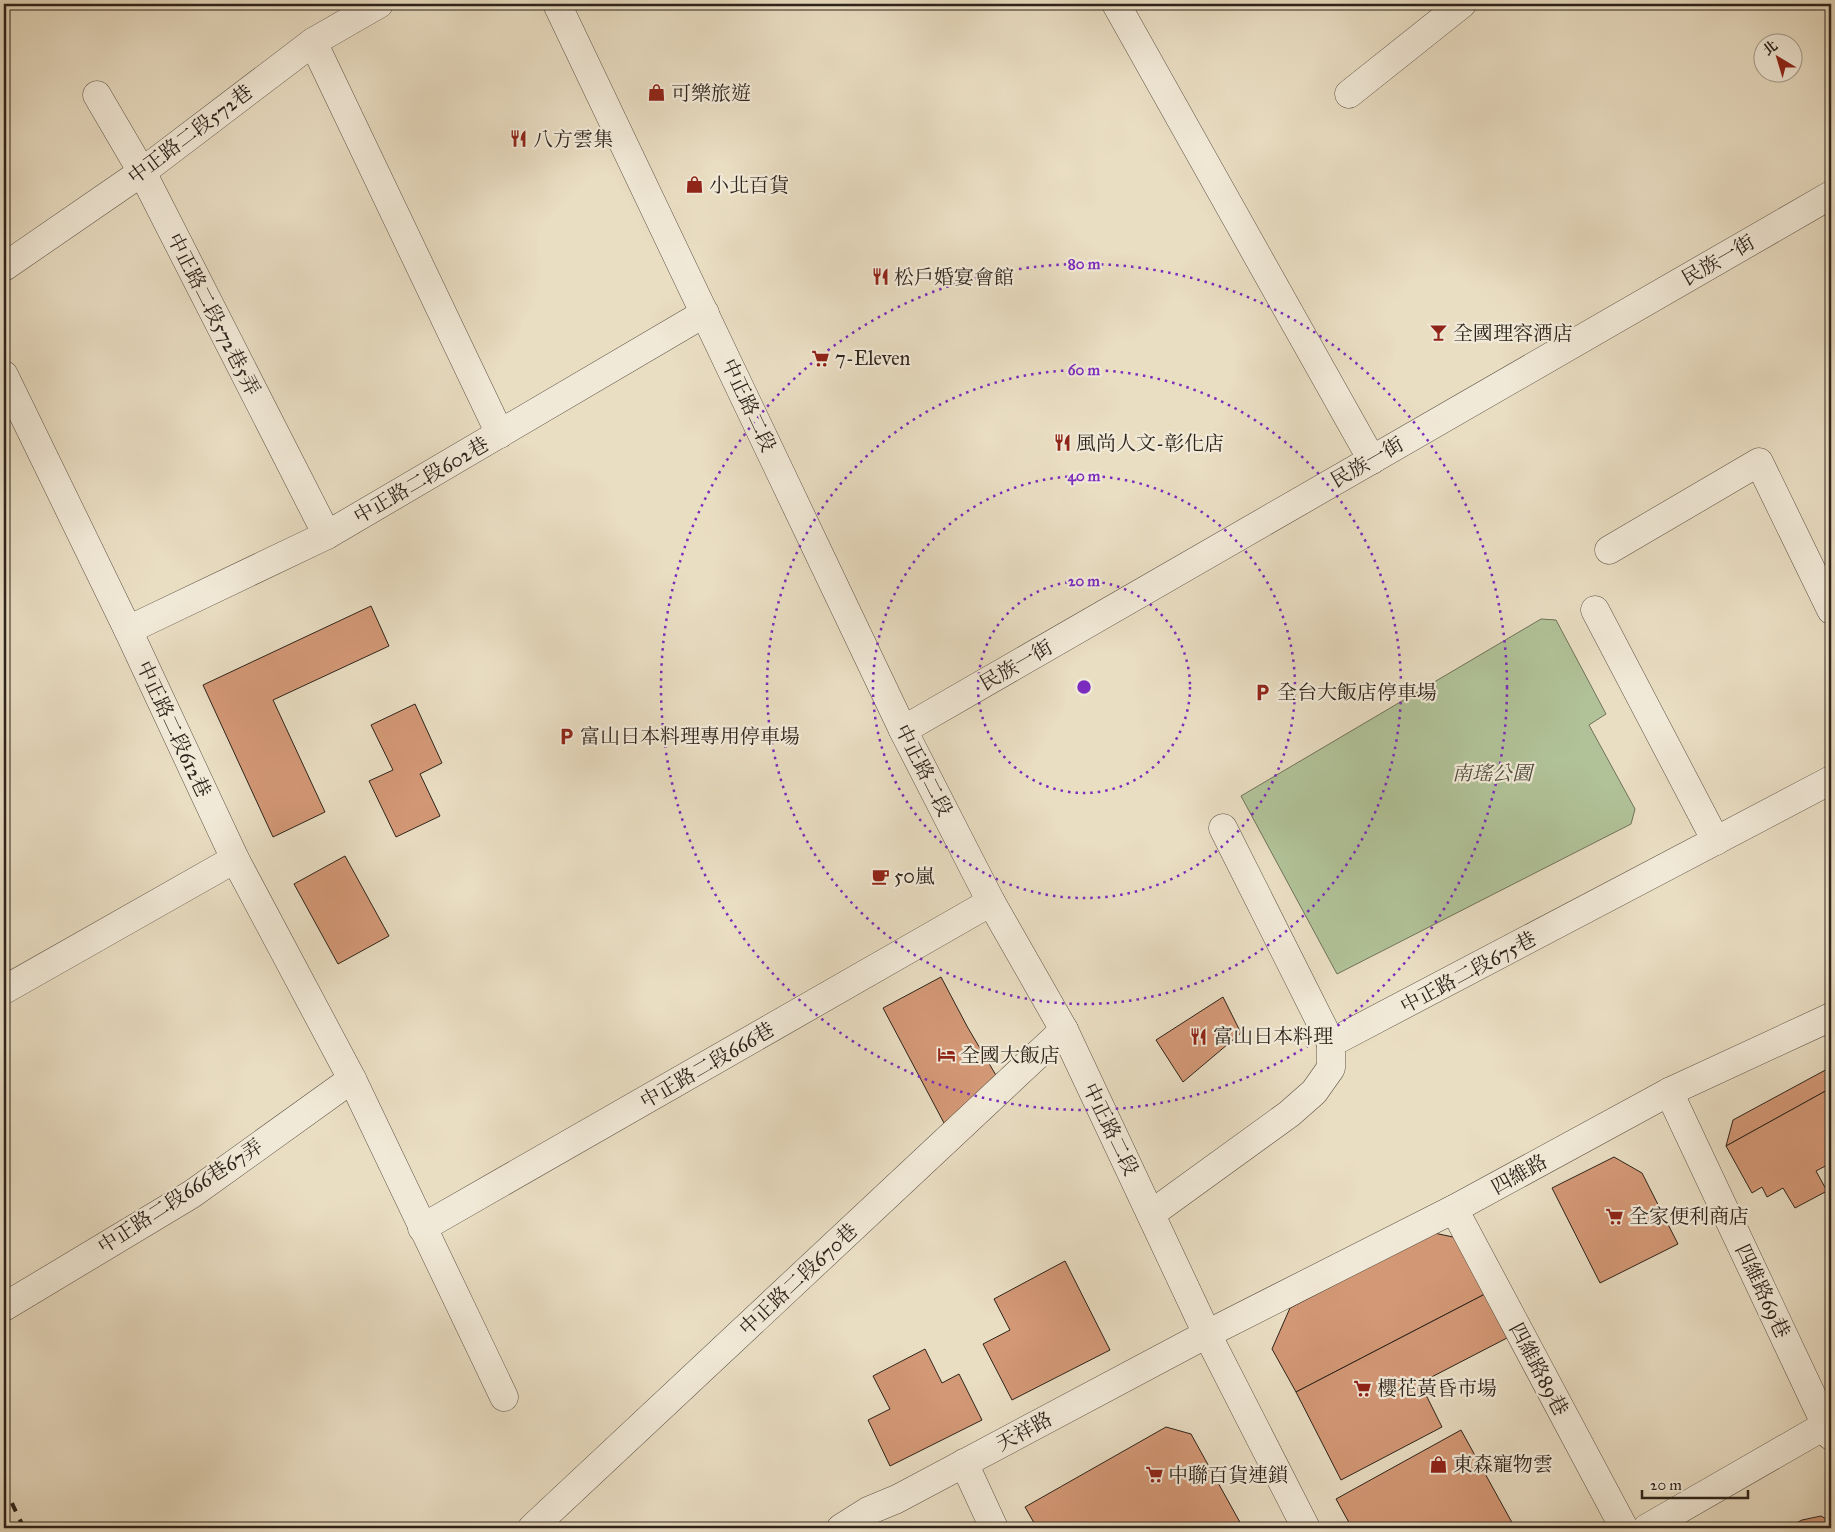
<svg xmlns="http://www.w3.org/2000/svg" width="1835" height="1532" font-family="'IM FELL Great Primer','Noto Serif TC',serif">
  <style>
    .green { fill: #b1c298; stroke: #6f725a }
    .building { fill: #d39876; stroke: #2d231b }
    .lines { fill: none; stroke-linecap: round; stroke-linejoin: round }
    .minor-casing { stroke: #5c5245; stroke-width: 29 }
    .minor { stroke: #f1e9d7; stroke-width: 28 }
    .rail { stroke: #2d231b; stroke-width: 4; stroke-dasharray: 9 9; stroke-linecap: butt }
    .ring { fill: none; stroke: #7b2cbf; stroke-width: 2.5; stroke-dasharray: 2.5 5 }
    .labels { text-anchor: middle; dominant-baseline: central; stroke-width: 4.5; stroke-linejoin: round; paint-order: stroke }
    .poi-label { font-size: 20px; fill: #2d231b; stroke: #f1e9d7; text-anchor: start }
    .street-label { font-size: 20px; fill: #2d231b; stroke: #f1e9d7 }
    .park-label { font-size: 20px; font-style: italic; fill: #4e4b3a; stroke: #f1e9d7 }
    .centre { fill: #7b2cbf; stroke: #f1e9d7; stroke-width: 2.5 }
    .ring-label { font-size: 15px; text-anchor: middle; font-weight: bold; fill: #7b2cbf; stroke: #f1e9d7; stroke-width: 4.5; stroke-linejoin: round; paint-order: stroke }
  </style>
  <rect width="100%" height="100%" fill="#e9ddc2"/>
  <filter id="stains"><feTurbulence type="fractalNoise" baseFrequency=".004" numOctaves="4"/><feColorMatrix values="0 0 0 0 .2 0 0 0 0 .09 0 0 0 0 .02 0 0 0 .5 -.17"/></filter>
  <radialGradient id="worn" r=".72"><stop offset=".6" stop-color="#630" stop-opacity="0"/><stop offset="1" stop-color="#630" stop-opacity=".3"/></radialGradient>
  <!-- green -->
  <path class="green" d="M1541,619L1556,620L1606,714L1589,725L1635,809L1631,824L1337,974L1241,796Z"/>
  <!-- building -->
  <g class="building">
    <path d="M371,606L389,646L273,700L325,812L273,837L203,685Z"/>
    <path d="M415,704L442,763L420,774L440,816L396,837L369,781L393,770L371,725Z"/>
    <path d="M345,856L389,936L338,964L294,884Z"/>
    <path d="M941,977L968,1028L1000,1082L944,1123L883,1008Z"/>
    <path d="M1223,997L1241,1033L1183,1082L1156,1040Z"/>
    <path d="M1831,1067V1088L1726,1146L1733,1120Z"/>
    <path d="M1831,1088V1163L1816,1171L1827,1191L1795,1208L1783,1188L1767,1197L1762,1187L1752,1193L1726,1146Z"/>
    <path d="M1614,1157L1642,1173L1678,1244L1600,1283L1552,1188Z"/>
    <path d="M1434,1233L1458,1238L1485,1294L1296,1392L1272,1349L1290,1308Z"/>
    <path d="M1065,1261L1110,1350L1012,1400L983,1344L1010,1330L994,1299Z"/>
    <path d="M1485,1294L1507,1338L1420,1383L1442,1427L1341,1480L1296,1392Z"/>
    <path d="M925,1349L942,1383L959,1374L982,1420L890,1466L868,1420L890,1409L873,1376Z"/>
    <path d="M1166,1427L1191,1434L1242,1526L1238,1528H1037L1025,1507Z"/>
    <path d="M1461,1430L1515,1528H1352L1336,1499Z"/>
    <path d="M1821,1516L1831,1522V1528H1787L1802,1520Z"/>
  </g>
  <g class="lines">
    <defs>
      <g id="minor">
        <path d="M557,4L903,730L991,902L1064,1030L1207,1334L1306,1528"/>
        <path d="M1116,4L1372,460"/>
        <path d="M313,42L500,434"/>
        <path d="M1349,94L1462,4"/>
        <path d="M97,95L142,172L327,535"/>
        <path d="M4,267L142,172L313,42L379,4"/>
        <path d="M4,375L128,630L235,859L352,1079L504,1397"/>
        <path d="M1609,550L1759,462L1831,610"/>
        <path d="M1595,610L1716,841"/>
        <path d="M128,630L327,535L705,313"/>
        <path d="M903,730L1831,195"/>
        <path d="M1223,828L1331,1043"/>
        <path d="M4,990L235,859"/>
        <path d="M1669,1092L1831,1436"/>
        <path d="M1454,1209L1624,1528"/>
        <path d="M1151,1214L1289,1114L1314,1092L1331,1068V1043L1831,780"/>
        <path d="M422,1228L991,902"/>
        <path d="M4,1307L192,1194L352,1079"/>
        <path d="M964,1463L994,1528"/>
        <path d="M532,1528L1064,1030"/>
        <path d="M841,1528L868,1511L897,1499L1207,1334L1454,1209L1669,1092L1831,1017"/>
        <path d="M1647,1528L1826,1425"/>
      </g>
    </defs>
    <!-- minor casing -->
    <use href="#minor" class="minor-casing"/>
    <!-- minor -->
    <use href="#minor" class="minor"/>
    <!-- rail -->
    <path class="rail" d="M4,1487L24,1528"/>
  </g>
  <!-- distance rings -->
  <g class="ring">
    <circle cx="1084" cy="687" r="106"/>
    <circle cx="1084" cy="687" r="211"/>
    <circle cx="1084" cy="687" r="317"/>
    <circle cx="1084" cy="687" r="423"/>
  </g>
  <!-- icons -->
  <defs>
    <symbol id="shop-bare" viewBox="-9 -9 18 18"><path d="M-5-2.5h2.3a2.7 3.5 0 0 1 5.4 0H5L5.5 6h-11ZM-1.5-2.5h3a1.5 2.3 0 0 0-3 0Z" fill="#8f2418" stroke="#f1e9d7" stroke-width="2.5" paint-order="stroke"/></symbol>
    <symbol id="restaurant-bare" viewBox="-9 -9 18 18"><path d="M-5-6h1v4h1v-4h1v4h1v-4h1v5L-1.5 .5V6h-2V.5L-5-1ZM5-6V6H3V1.5H1.5Q1.5-4 5-6Z" fill="#8f2418" stroke="#f1e9d7" stroke-width="2.5" paint-order="stroke"/></symbol>
    <symbol id="bar-bare" viewBox="-9 -9 18 18"><path d="M-6-5H6L.8 .8V4.5H3.5V6h-7V4.5H-.8V.8Z" fill="#8f2418" stroke="#f1e9d7" stroke-width="2.5" paint-order="stroke"/></symbol>
    <symbol id="supermarket-bare" viewBox="-9 -9 18 18"><path d="M-6-5.5h2.5l.6 2H6L4.5 2H-2.5L-4.4-4H-6ZM-1.5 3.2a1.3 1.3 0 1 0 .1 0ZM3 3.2a1.3 1.3 0 1 0 .1 0Z" fill="#8f2418" stroke="#f1e9d7" stroke-width="2.5" paint-order="stroke"/></symbol>
    <symbol id="parking-bare" viewBox="-9 -9 18 18"><path d="M-3.5-5.5H1a3.5 3.5 0 0 1 0 7H-1V5.5H-3.5ZM-1-3.4V-.6H.8a1.4 1.4 0 0 0 0-2.8Z" fill="#8f2418" stroke="#f1e9d7" stroke-width="2.5" paint-order="stroke"/></symbol>
    <symbol id="cafe-bare" viewBox="-9 -9 18 18"><path d="M-5.5-4.5H6V0H3Q3 3.5 0 3.5H-2.5Q-5.5 3.5-5.5 0ZM3-3.2v2h1.7v-2ZM-6 4.5H4V6H-6Z" fill="#8f2418" stroke="#f1e9d7" stroke-width="2.5" paint-order="stroke"/></symbol>
    <symbol id="hotel-bare" viewBox="-9 -9 18 18"><path d="M-6-4.5h1.5V1H6V5H4.5V3h-9V5H-6ZM-4 0a1.8 1.8 0 1 1 3.6 0ZM.5 0V-2.5h3Q6-2.5 6 0Z" fill="#8f2418" stroke="#f1e9d7" stroke-width="2.5" paint-order="stroke"/></symbol>
  </defs>
  <g fill-rule="evenodd">
    <use href="#shop-bare" x="644" y="80" width="25" height="25"/>
    <use href="#restaurant-bare" x="506" y="126" width="25" height="25"/>
    <use href="#shop-bare" x="682" y="172" width="25" height="25"/>
    <use href="#restaurant-bare" x="868" y="264" width="25" height="25"/>
    <use href="#bar-bare" x="1426" y="320" width="25" height="25"/>
    <use href="#supermarket-bare" x="808" y="346" width="25" height="25"/>
    <use href="#restaurant-bare" x="1050" y="430" width="25" height="25"/>
    <use href="#parking-bare" x="1250" y="680" width="25" height="25"/>
    <use href="#parking-bare" x="554" y="724" width="25" height="25"/>
    <use href="#cafe-bare" x="868" y="864" width="25" height="25"/>
    <use href="#restaurant-bare" x="1186" y="1024" width="25" height="25"/>
    <use href="#hotel-bare" x="934" y="1042" width="25" height="25"/>
    <use href="#supermarket-bare" x="1602" y="1204" width="25" height="25"/>
    <use href="#supermarket-bare" x="1350" y="1376" width="25" height="25"/>
    <use href="#shop-bare" x="1426" y="1452" width="25" height="25"/>
    <use href="#supermarket-bare" x="1142" y="1462" width="25" height="25"/>
  </g>
  <g class="labels">
    <!-- poi labels -->
    <g class="poi-label">
      <text x="671" y="93">可樂旅遊</text>
      <text x="533" y="139">八方雲集</text>
      <text x="709" y="185">小北百貨</text>
      <text x="894" y="277">松戶婚宴會館</text>
      <text x="1453" y="333">全國理容酒店</text>
      <text x="835" y="358">7-Eleven</text>
      <text x="1076" y="443">風尚人文-彰化店</text>
      <text x="1277" y="692">全台大飯店停車場</text>
      <text x="580" y="736">富山日本料理專用停車場</text>
      <text x="894" y="876">50嵐</text>
      <text x="1213" y="1036">富山日本料理</text>
      <text x="960" y="1055">全國大飯店</text>
      <text x="1629" y="1216">全家便利商店</text>
      <text x="1377" y="1388">櫻花黃昏市場</text>
      <text x="1453" y="1464">東森寵物雲</text>
      <text x="1168" y="1475">中聯百貨連鎖</text>
    </g>
    <!-- street labels -->
    <g class="street-label">
      <text transform="translate(190 134) rotate(-37)">中正路二段572巷</text>
      <text transform="translate(1718 260) rotate(-30)">民族一街</text>
      <text transform="translate(214 314) rotate(63)">中正路二段572巷5弄</text>
      <text transform="translate(749 405) rotate(65)">中正路二段</text>
      <text transform="translate(1367 462) rotate(-30)">民族一街</text>
      <text transform="translate(421 480) rotate(-30)">中正路二段602巷</text>
      <text transform="translate(1016 665) rotate(-30)">民族一街</text>
      <text transform="translate(174 729) rotate(65)">中正路二段612巷</text>
      <text transform="translate(924 770) rotate(63)">中正路二段</text>
      <text transform="translate(1468 972) rotate(-28)">中正路二段675巷</text>
      <text transform="translate(707 1065) rotate(-30)">中正路二段666巷</text>
      <text transform="translate(1111 1129) rotate(64)">中正路二段</text>
      <text transform="translate(1519 1174) rotate(-29)">四維路</text>
      <text transform="translate(180 1196) rotate(-33)">中正路二段666巷67弄</text>
      <text transform="translate(798 1279) rotate(-43)">中正路二段670巷</text>
      <text transform="translate(1763 1291) rotate(65)">四維路69巷</text>
      <text transform="translate(1539 1369) rotate(62)">四維路89巷</text>
      <text transform="translate(1024 1431) rotate(-28)">天祥路</text>
    </g>
    <!-- park labels -->
    <g class="park-label">
      <text x="1492" y="773">南瑤公園</text>
    </g>
  </g>
  <circle cx="1084" cy="687" r="8" class="centre"/>
  <g class="ring-label">
    <text x="1084" y="269">80 m</text>
    <text x="1084" y="375">60 m</text>
    <text x="1084" y="481">40 m</text>
    <text x="1084" y="586">20 m</text>
  </g>
  <!-- margin -->
  <rect width="1835" height="1532" fill="none" stroke="#e9ddc2" stroke-width="20"/>
  <rect x="5" y="5" width="1825" height="1522" fill="none" stroke="#2d231b" stroke-width="2.5"/>
  <rect x="10" y="10" width="1815" height="1512" fill="none" stroke="#2d231b"/>
  <!-- north arrow -->
  <g transform="translate(1778 58) rotate(322)"><circle r="24" fill="#f1e9d7" stroke="#a39a8c"/>
  <path d="M0-4L9 19L0 12L-9 19Z" fill="#8f2418"/>
  <text y="-8" font-size="14" font-weight="bold" text-anchor="middle" fill="#2d231b">北</text>
  </g>
  <!-- scale -->
  <path d="M1642 1490v8h106v-8" fill="none" stroke="#2d231b" stroke-width="2.5"/>
  <text x="1650" y="1490" font-size="15" fill="#2d231b" stroke="#f1e9d7" stroke-width="4" paint-order="stroke">20 m</text>
  <rect width="100%" height="100%" filter="url(#stains)"/>
  <rect width="100%" height="100%" fill="url(#worn)"/>
</svg>
